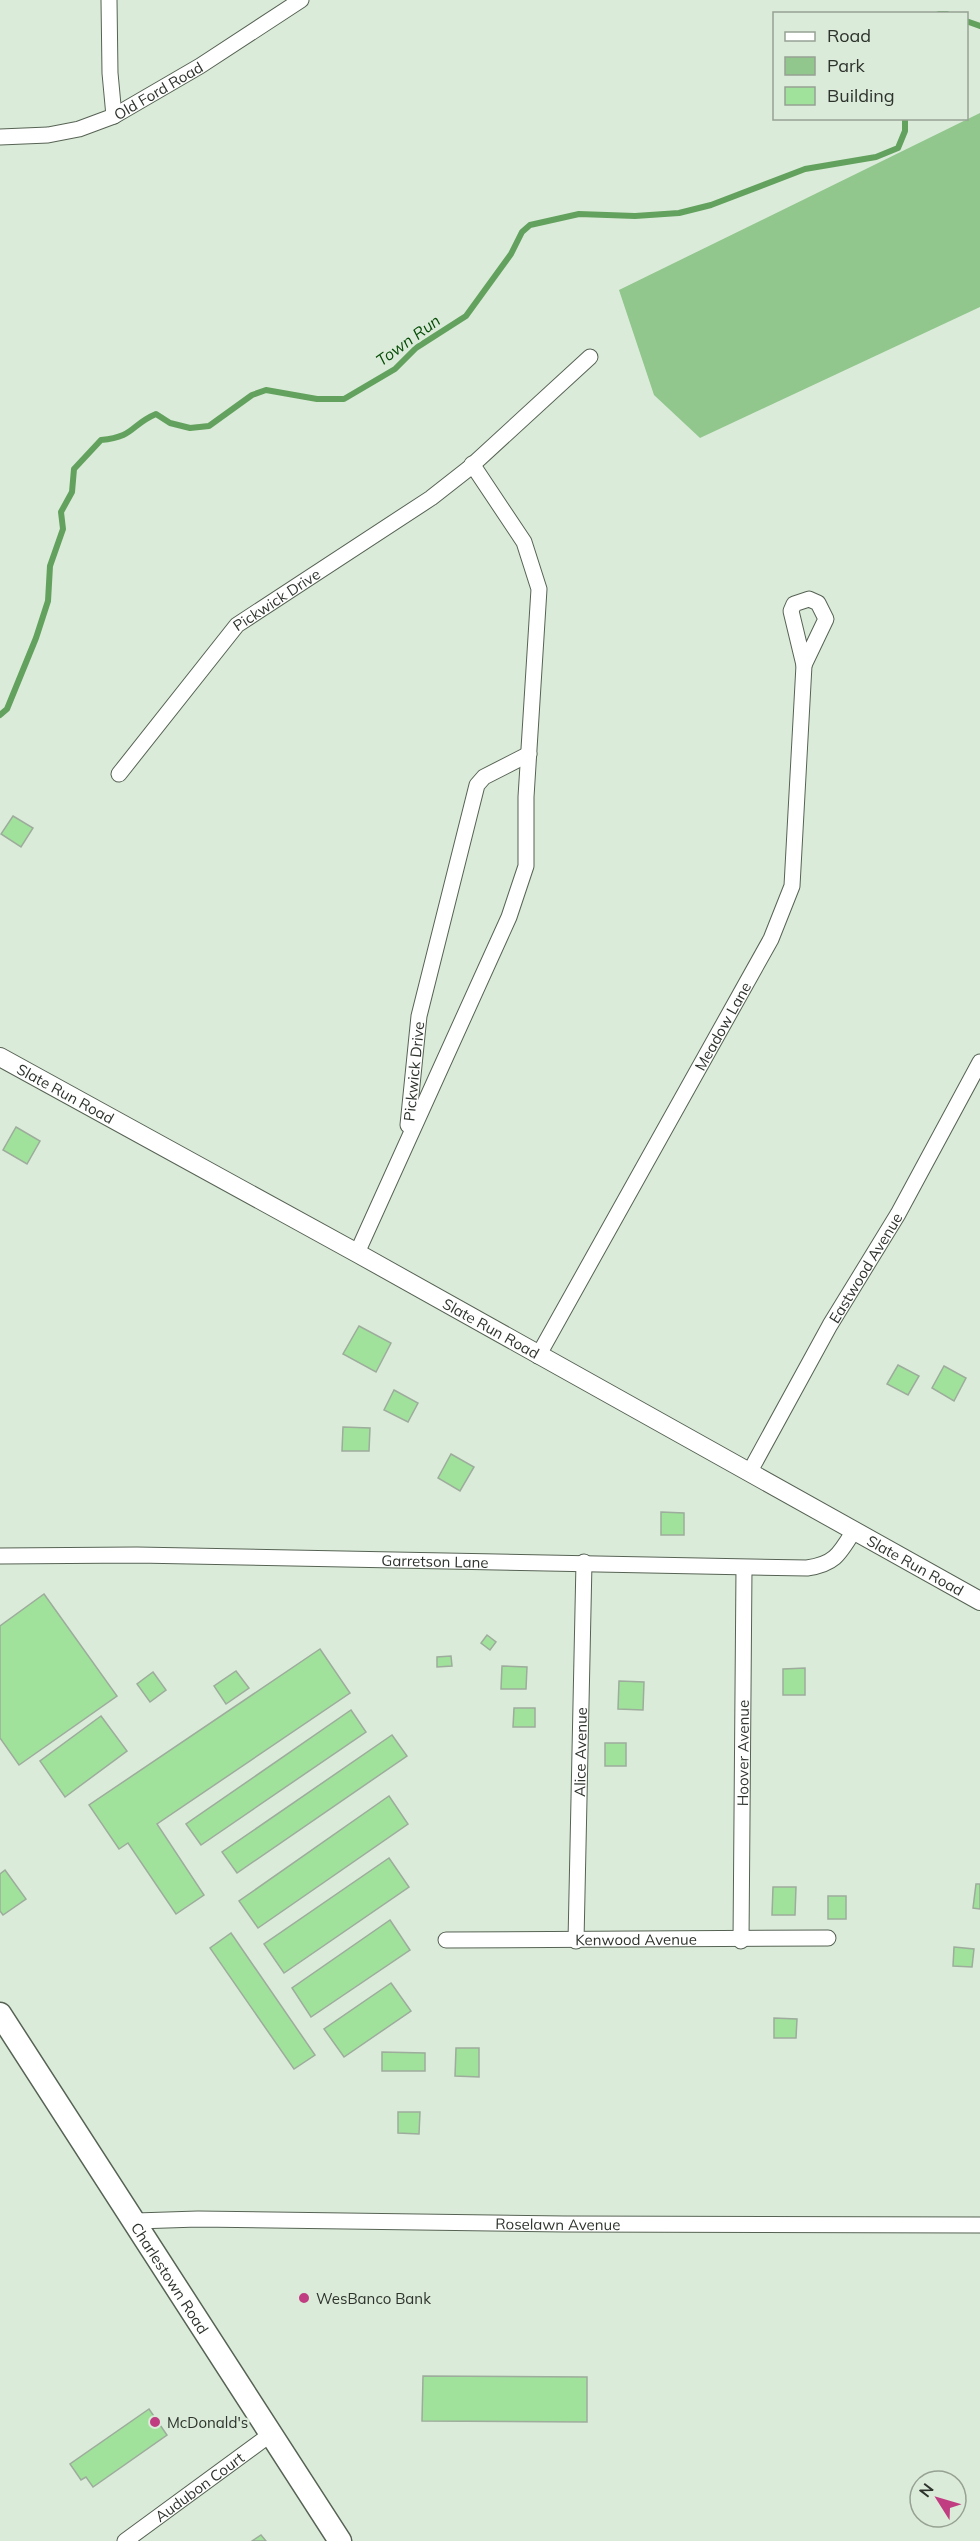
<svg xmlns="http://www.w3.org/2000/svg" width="980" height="2541" font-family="Mulish,sans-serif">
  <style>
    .green { fill: #91c68d }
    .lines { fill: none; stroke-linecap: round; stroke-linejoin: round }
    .stream { stroke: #63a25e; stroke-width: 6 }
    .building { fill: #a0e29b; stroke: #9dac9c; stroke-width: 1.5 }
    .minor-casing { stroke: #566354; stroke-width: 17 }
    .tertiary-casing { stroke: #566354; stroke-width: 20 }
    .primary-casing { stroke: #566354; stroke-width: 25 }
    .minor { stroke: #fff; stroke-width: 15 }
    .tertiary { stroke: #fff; stroke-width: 18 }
    .primary { stroke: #fff; stroke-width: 22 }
    .poi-dot { fill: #c13d81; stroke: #dbebd9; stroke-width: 2 }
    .labels { text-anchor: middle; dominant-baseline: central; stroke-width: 5; stroke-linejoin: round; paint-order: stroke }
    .street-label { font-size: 15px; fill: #2e342d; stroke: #dbebd9 }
    .poi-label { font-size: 15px; fill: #2e342d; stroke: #dbebd9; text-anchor: start }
    .water-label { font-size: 16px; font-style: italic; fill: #064d07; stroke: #dbebd9 }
  </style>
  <rect width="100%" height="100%" fill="#dbebd9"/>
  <!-- green -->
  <path class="green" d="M980,113V307L700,438L654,395L619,290Z"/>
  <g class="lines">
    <!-- stream -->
    <g class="stream">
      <path d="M939,14H947"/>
      <path d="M966,21L980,26"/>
      <path d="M0,715L7,709L36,638L48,601L50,566L63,529L61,512L72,492L74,469L101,440C135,437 130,425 156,414L170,423L190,428L209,426L252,395L266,390L317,399H344L395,369L416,348L466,316L511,254L522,232L530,225L579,214L635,216L679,213L711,205L805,169L876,157L898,148L905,131V118"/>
    </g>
  </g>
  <!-- building -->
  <g class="building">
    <path d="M13,816L33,828L21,847L1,834Z"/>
    <path d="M16,1127L40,1141L27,1164L3,1150Z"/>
    <path d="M359,1326L391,1343L376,1372L343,1354Z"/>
    <path d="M898,1365L919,1376L908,1395L887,1384Z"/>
    <path d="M944,1366L966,1378L954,1401L932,1388Z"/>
    <path d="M394,1390L418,1403L408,1422L384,1410Z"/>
    <path d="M343,1427L370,1428L369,1451H342Z"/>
    <path d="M451,1454L474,1467L460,1491L438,1478Z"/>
    <path d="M661,1512L684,1513V1535H661Z"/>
    <path d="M44,1594L117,1696L19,1765L0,1738V1626Z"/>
    <path d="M487,1635L496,1642L490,1650L481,1643Z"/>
    <path d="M320,1649L350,1693L157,1824L204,1895L176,1914L128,1843L119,1849L89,1805Z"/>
    <path d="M451,1656L452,1666L437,1667V1657Z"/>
    <path d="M502,1666L527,1667L526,1689H501Z"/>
    <path d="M805,1668V1695H783V1669Z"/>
    <path d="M236,1671L249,1688L226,1704L214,1686Z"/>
    <path d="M153,1672L166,1690L150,1702L137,1684Z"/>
    <path d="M619,1681L644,1682L643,1710L618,1709Z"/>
    <path d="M514,1708H535V1727H513Z"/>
    <path d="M351,1710L366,1732L201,1845L186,1824Z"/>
    <path d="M101,1716L127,1751L65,1797L40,1761Z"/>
    <path d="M392,1735L407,1756L237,1873L222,1852Z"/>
    <rect x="605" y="1743" width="21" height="23"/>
    <path d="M389,1796L408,1824L258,1928L239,1901Z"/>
    <path d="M389,1858L409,1887L284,1973L264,1944Z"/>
    <path d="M5,1870L26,1899L3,1915L0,1911V1874Z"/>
    <path d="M976,1884H980V1909L973,1908Z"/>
    <path d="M773,1887H796L795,1915H772Z"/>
    <rect x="828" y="1896" width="18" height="23"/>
    <path d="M390,1920L410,1950L311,2017L292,1988Z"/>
    <path d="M231,1933L315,2055L294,2069L210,1948Z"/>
    <path d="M954,1947L974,1949L972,1967L953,1966Z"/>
    <path d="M391,1983L411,2011L344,2057L324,2029Z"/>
    <path d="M774,2018L797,2019L796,2038H774Z"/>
    <path d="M456,2048H479V2077L455,2076Z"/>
    <path d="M382,2052L425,2053V2071H382Z"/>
    <path d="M398,2112H420L419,2134L398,2133Z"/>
    <path d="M423,2376L587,2377V2422L422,2421Z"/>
    <path d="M149,2409L167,2435L93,2487L86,2477L81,2480L70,2464Z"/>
    <path d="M261,2535L266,2541H252Z"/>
  </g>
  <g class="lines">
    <defs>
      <g id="minor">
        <path d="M109,0L110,73L114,116"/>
        <path id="s1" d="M0,137L48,135L79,129L114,116L200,66L301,0"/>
        <path d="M809,599L818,603L826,619L804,665L791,611L794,604Z"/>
        <path id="s2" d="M119,774L237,625L431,498L468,469L590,357"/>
        <path id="s3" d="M408,1125L419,1016L477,785L484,777L529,754"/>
        <path d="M357,1253L509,917L526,866V797L539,589L524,542L472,464"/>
        <path id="s4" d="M538,1356L771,939L792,886L804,665"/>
        <path id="s5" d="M749,1473L830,1325L898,1214L980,1062"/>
        <path id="s6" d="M0,1556L137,1555L807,1568C834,1564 839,1555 853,1532"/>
        <path id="s7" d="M446,1940L828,1938"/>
        <path id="s8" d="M576,1941L584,1562"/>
        <path id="s9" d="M741,1941L744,1568"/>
        <path id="s10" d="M136,2221L198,2219L564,2224L980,2225"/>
        <path id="s11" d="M125,2541L271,2434"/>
      </g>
      <g id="tertiary">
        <path id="s12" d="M0,1057L357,1253L980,1601"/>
      </g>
      <g id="primary">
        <path id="s13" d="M0,2014L340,2541"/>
      </g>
    </defs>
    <!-- minor casing -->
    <use href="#minor" class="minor-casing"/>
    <!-- tertiary casing -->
    <use href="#tertiary" class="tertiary-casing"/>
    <!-- primary casing -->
    <use href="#primary" class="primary-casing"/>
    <!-- minor -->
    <use href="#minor" class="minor"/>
    <!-- tertiary -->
    <use href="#tertiary" class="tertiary"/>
    <!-- primary -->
    <use href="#primary" class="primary"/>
  </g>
  <!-- markers -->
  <g class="poi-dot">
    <circle cx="304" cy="2298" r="6"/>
    <circle cx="155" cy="2422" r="6"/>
  </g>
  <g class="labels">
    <!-- street labels -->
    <g class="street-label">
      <text stroke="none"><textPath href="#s1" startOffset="168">Old Ford Road</textPath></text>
      <text stroke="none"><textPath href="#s2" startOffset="237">Pickwick Drive</textPath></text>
      <text stroke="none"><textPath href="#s4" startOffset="378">Meadow Lane</textPath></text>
      <text stroke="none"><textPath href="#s3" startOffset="54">Pickwick Drive</textPath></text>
      <text stroke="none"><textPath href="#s12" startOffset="75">Slate Run Road</textPath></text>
      <text stroke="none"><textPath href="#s5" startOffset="236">Eastwood Avenue</textPath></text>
      <text stroke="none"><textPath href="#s12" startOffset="561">Slate Run Road</textPath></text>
      <text stroke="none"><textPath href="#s6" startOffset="435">Garretson Lane</textPath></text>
      <text stroke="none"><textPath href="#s12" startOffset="1047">Slate Run Road</textPath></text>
      <text stroke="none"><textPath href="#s8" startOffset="189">Alice Avenue</textPath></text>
      <text stroke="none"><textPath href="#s9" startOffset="188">Hoover Avenue</textPath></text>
      <text stroke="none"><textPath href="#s7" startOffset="190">Kenwood Avenue</textPath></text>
      <text stroke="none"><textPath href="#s10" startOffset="422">Roselawn Avenue</textPath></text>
      <text stroke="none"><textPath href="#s13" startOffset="314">Charlestown Road</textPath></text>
      <text stroke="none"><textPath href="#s11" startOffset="92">Audubon Court</textPath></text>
    </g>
    <!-- poi labels -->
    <g class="poi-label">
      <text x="316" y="2298">WesBanco Bank</text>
      <text x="167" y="2422">McDonald's</text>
    </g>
    <!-- water labels -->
    <g class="water-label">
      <text transform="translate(408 340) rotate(-36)">Town Run</text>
    </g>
  </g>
  <!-- legend -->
  <rect x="773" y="12" width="195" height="108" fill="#dbebd9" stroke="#96a294" stroke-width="1.5"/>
  <rect x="785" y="32" width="30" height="9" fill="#ffffff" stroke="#96a294" stroke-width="1.5"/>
  <text x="827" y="42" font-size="18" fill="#2e342d">Road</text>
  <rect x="785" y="57" width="30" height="18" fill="#91c68d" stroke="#96a294" stroke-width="1.5"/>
  <text x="827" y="72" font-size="18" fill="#2e342d">Park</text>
  <rect x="785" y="87" width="30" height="18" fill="#a0e29b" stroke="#96a294" stroke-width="1.5"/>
  <text x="827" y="102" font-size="18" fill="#2e342d">Building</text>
  <!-- north arrow -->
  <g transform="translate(938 2499) rotate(307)"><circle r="28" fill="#dbebd9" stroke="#96a294" stroke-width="1.5"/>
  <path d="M0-4.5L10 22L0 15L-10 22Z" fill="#c13d81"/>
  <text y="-9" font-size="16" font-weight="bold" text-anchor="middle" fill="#2e342d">N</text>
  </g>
</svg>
